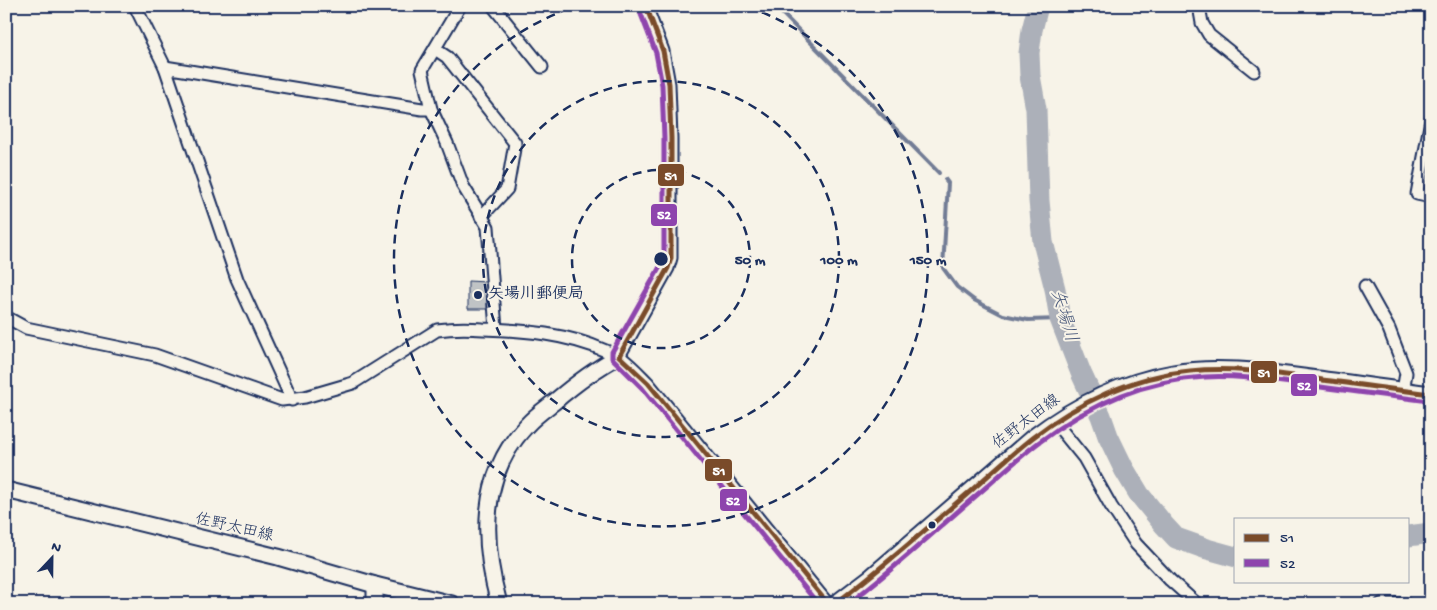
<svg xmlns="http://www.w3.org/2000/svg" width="1437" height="610" font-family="'Gochi Hand','Klee One',sans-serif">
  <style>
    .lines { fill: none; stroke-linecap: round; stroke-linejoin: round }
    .stream { stroke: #727c95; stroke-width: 4 }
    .river { stroke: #acb0b9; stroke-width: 21 }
    .building { fill: #c0c3c5; stroke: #1b2f5e }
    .street-casing { stroke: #1b2f5e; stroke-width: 15 }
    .secondary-casing { stroke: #1b2f5e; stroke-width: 19 }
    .street { stroke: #f7f3e8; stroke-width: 11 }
    .secondary { stroke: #f7f3e8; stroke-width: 15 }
    .bus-1-casing { stroke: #f7f3e8; stroke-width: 9 }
    .bus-2-casing { stroke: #f7f3e8; stroke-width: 9 }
    .bus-1 { stroke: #7a4b2a; stroke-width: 5 }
    .bus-2 { stroke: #8e44ad; stroke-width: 5 }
    .ring { fill: none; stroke: #1b2f5e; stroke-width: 2.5; stroke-dasharray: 9 6 }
    .poi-dot { fill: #1b2f5e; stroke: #f7f3e8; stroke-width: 2 }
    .labels { text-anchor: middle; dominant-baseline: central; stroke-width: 4; stroke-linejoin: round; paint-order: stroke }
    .poi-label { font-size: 16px; font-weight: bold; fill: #1b2f5e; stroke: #f7f3e8; text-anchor: start }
    .street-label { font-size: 16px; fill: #1b2f5e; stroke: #f7f3e8 }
    .water-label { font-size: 18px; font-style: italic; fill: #465679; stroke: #f7f3e8 }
    .centre { fill: #1b2f5e; stroke: #f7f3e8; stroke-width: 2.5 }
    .ring-label { font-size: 15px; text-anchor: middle; font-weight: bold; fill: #1b2f5e; stroke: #f7f3e8; stroke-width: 4; stroke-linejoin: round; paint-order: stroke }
    .line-badge { stroke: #f7f3e8; stroke-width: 2 }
    .badge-label { font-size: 14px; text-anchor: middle; font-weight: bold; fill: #fff }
  </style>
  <rect width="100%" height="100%" fill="#f7f3e8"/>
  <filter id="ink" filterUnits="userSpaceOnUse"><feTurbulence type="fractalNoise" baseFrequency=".02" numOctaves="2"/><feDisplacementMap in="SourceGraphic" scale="10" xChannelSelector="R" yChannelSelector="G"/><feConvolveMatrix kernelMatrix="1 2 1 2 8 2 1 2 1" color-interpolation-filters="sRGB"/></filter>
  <g filter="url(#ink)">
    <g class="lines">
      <!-- stream -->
      <g class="stream">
        <path d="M775,6L939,173"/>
        <path d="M945,179L948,183L943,268L957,287L974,300L1003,315L1028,320L1060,319"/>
        <path d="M358,604L360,599"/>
      </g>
      <!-- river -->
      <g class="river">
        <path d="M1038,6L1032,30L1029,53L1030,76L1036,109L1039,201L1043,242L1055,289L1060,319L1081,373L1101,416L1108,436L1124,469L1139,494L1164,525L1176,538L1207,549L1236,557"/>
        <path d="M1408,536L1431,533"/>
      </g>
    </g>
    <!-- building -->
    <path class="building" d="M468,281L487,282V309H468Z"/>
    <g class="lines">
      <defs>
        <g id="street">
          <path d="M135,6L165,67L237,279L292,400"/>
          <path d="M460,6L422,70L431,109L447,143L463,186L488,227L496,329"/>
          <path d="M493,6L542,67"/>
          <path d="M1199,6L1202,23L1209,35L1254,71"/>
          <path d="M435,49L447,57L515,143L507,189L481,217"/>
          <path d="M165,67L422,109H431"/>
          <path d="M1431,120L1417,194L1431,197"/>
          <path d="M1365,286L1389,329L1399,355L1406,373L1403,391"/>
          <path d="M6,317L26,328L155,355L282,400L305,397L353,383L437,330C452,328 467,328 483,329C524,330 568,334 606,351C611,353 616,354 620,357C631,365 639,374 648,383L828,604"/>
          <path d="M619,356L668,268L671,258V138L669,84L663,51L646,6"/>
          <path d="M1054,421L1084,458L1111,506L1136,544L1170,580L1197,604"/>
          <path d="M1381,604H1406"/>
        </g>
        <g id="secondary">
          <path d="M6,490L278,557L375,585L452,604"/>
          <path d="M375,585V604"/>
          <path d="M499,604C482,541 479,475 527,425C535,416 545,409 554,402C574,385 595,369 619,356"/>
          <path d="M835,604L872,576L1032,438C1074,406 1121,382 1173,373C1217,365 1265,372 1310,378C1350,383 1390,389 1431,394"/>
        </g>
      </defs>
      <!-- street casing -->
      <use href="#street" class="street-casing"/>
      <!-- secondary casing -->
      <use href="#secondary" class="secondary-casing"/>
      <!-- street -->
      <use href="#street" class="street"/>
      <!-- secondary -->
      <use href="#secondary" class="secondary"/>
      <defs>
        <g id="bus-1">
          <path d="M646,6L663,51L669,84L671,138V258L668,268L619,356L648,383L828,604"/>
          <path d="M835,604C881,569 923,532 966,495C988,476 1009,456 1032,438C1077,403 1133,376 1190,371C1229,367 1268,372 1307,378C1348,383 1389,389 1431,394"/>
        </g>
        <g id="bus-2">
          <path d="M639,9L656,53L662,85L664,138V257L661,265L612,352V358L642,388L818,604"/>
          <path d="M848,604C893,570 935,531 978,494C998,477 1017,459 1038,443C1087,406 1144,380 1205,377C1239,375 1273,381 1306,385C1348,391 1389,396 1430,401"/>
        </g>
      </defs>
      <!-- bus-1 casing -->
      <use href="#bus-1" class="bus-1-casing"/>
      <!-- bus-2 casing -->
      <use href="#bus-2" class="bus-2-casing"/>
      <!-- bus-1 -->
      <use href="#bus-1" class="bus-1"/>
      <!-- bus-2 -->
      <use href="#bus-2" class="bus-2"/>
    </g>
  </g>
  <!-- distance rings -->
  <g class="ring">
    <circle cx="661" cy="259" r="89"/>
    <circle cx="661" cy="259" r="178"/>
    <path d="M748 7A267 267 0 1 1 574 7"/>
  </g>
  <!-- markers -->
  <g class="poi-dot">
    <circle cx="478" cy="295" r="5"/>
    <circle cx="932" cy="525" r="4.5"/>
  </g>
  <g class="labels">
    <!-- poi labels -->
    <g class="poi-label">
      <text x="488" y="295">矢場川郵便局</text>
    </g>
    <!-- street labels -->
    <g class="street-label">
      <text transform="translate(1027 423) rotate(-37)">佐野太田線</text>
      <text transform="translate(234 529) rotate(13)">佐野太田線</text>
    </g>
    <!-- water labels -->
    <g class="water-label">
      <text transform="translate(1063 316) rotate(73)">矢場川</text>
    </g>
  </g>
  <circle cx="661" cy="259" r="8" class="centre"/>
  <g class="ring-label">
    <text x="750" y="264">50 m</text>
    <text x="839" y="264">100 m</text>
    <text x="928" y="264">150 m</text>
  </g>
  <g class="line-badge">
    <rect x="657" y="163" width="28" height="24" rx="5" fill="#7a4b2a"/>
    <rect x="650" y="203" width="28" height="24" rx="5" fill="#8e44ad"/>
    <rect x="1250" y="360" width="28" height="24" rx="5" fill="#7a4b2a"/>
    <rect x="1290" y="373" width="28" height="24" rx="5" fill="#8e44ad"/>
    <rect x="704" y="458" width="29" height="24" rx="5" fill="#7a4b2a"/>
    <rect x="719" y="488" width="29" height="24" rx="5" fill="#8e44ad"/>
  </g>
  <g class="badge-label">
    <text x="671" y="180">51</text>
    <text x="664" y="219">52</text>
    <text x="1264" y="377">51</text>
    <text x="1304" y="390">52</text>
    <text x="719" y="475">51</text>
    <text x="733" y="505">52</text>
  </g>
  <!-- margin -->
  <rect width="1437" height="610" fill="none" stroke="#f7f3e8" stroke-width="25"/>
  <rect x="12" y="12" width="1412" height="585" fill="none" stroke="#1b2f5e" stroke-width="2" filter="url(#ink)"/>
  <!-- legend -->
  <rect x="1234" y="518" width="175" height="65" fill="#f7f3e8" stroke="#9fa5b1"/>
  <rect x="1244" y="534" width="25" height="8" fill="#7a4b2a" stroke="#9fa5b1"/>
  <text x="1280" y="542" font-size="15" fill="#1b2f5e">51</text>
  <rect x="1244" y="559" width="25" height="8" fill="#8e44ad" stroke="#9fa5b1"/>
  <text x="1280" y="568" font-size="15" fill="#1b2f5e">52</text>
  <!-- north arrow -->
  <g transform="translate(52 558) rotate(22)" stroke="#f7f3e8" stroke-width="4" paint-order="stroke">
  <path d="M0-4L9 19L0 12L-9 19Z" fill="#1b2f5e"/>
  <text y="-8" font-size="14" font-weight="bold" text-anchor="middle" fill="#1b2f5e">N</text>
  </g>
</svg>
